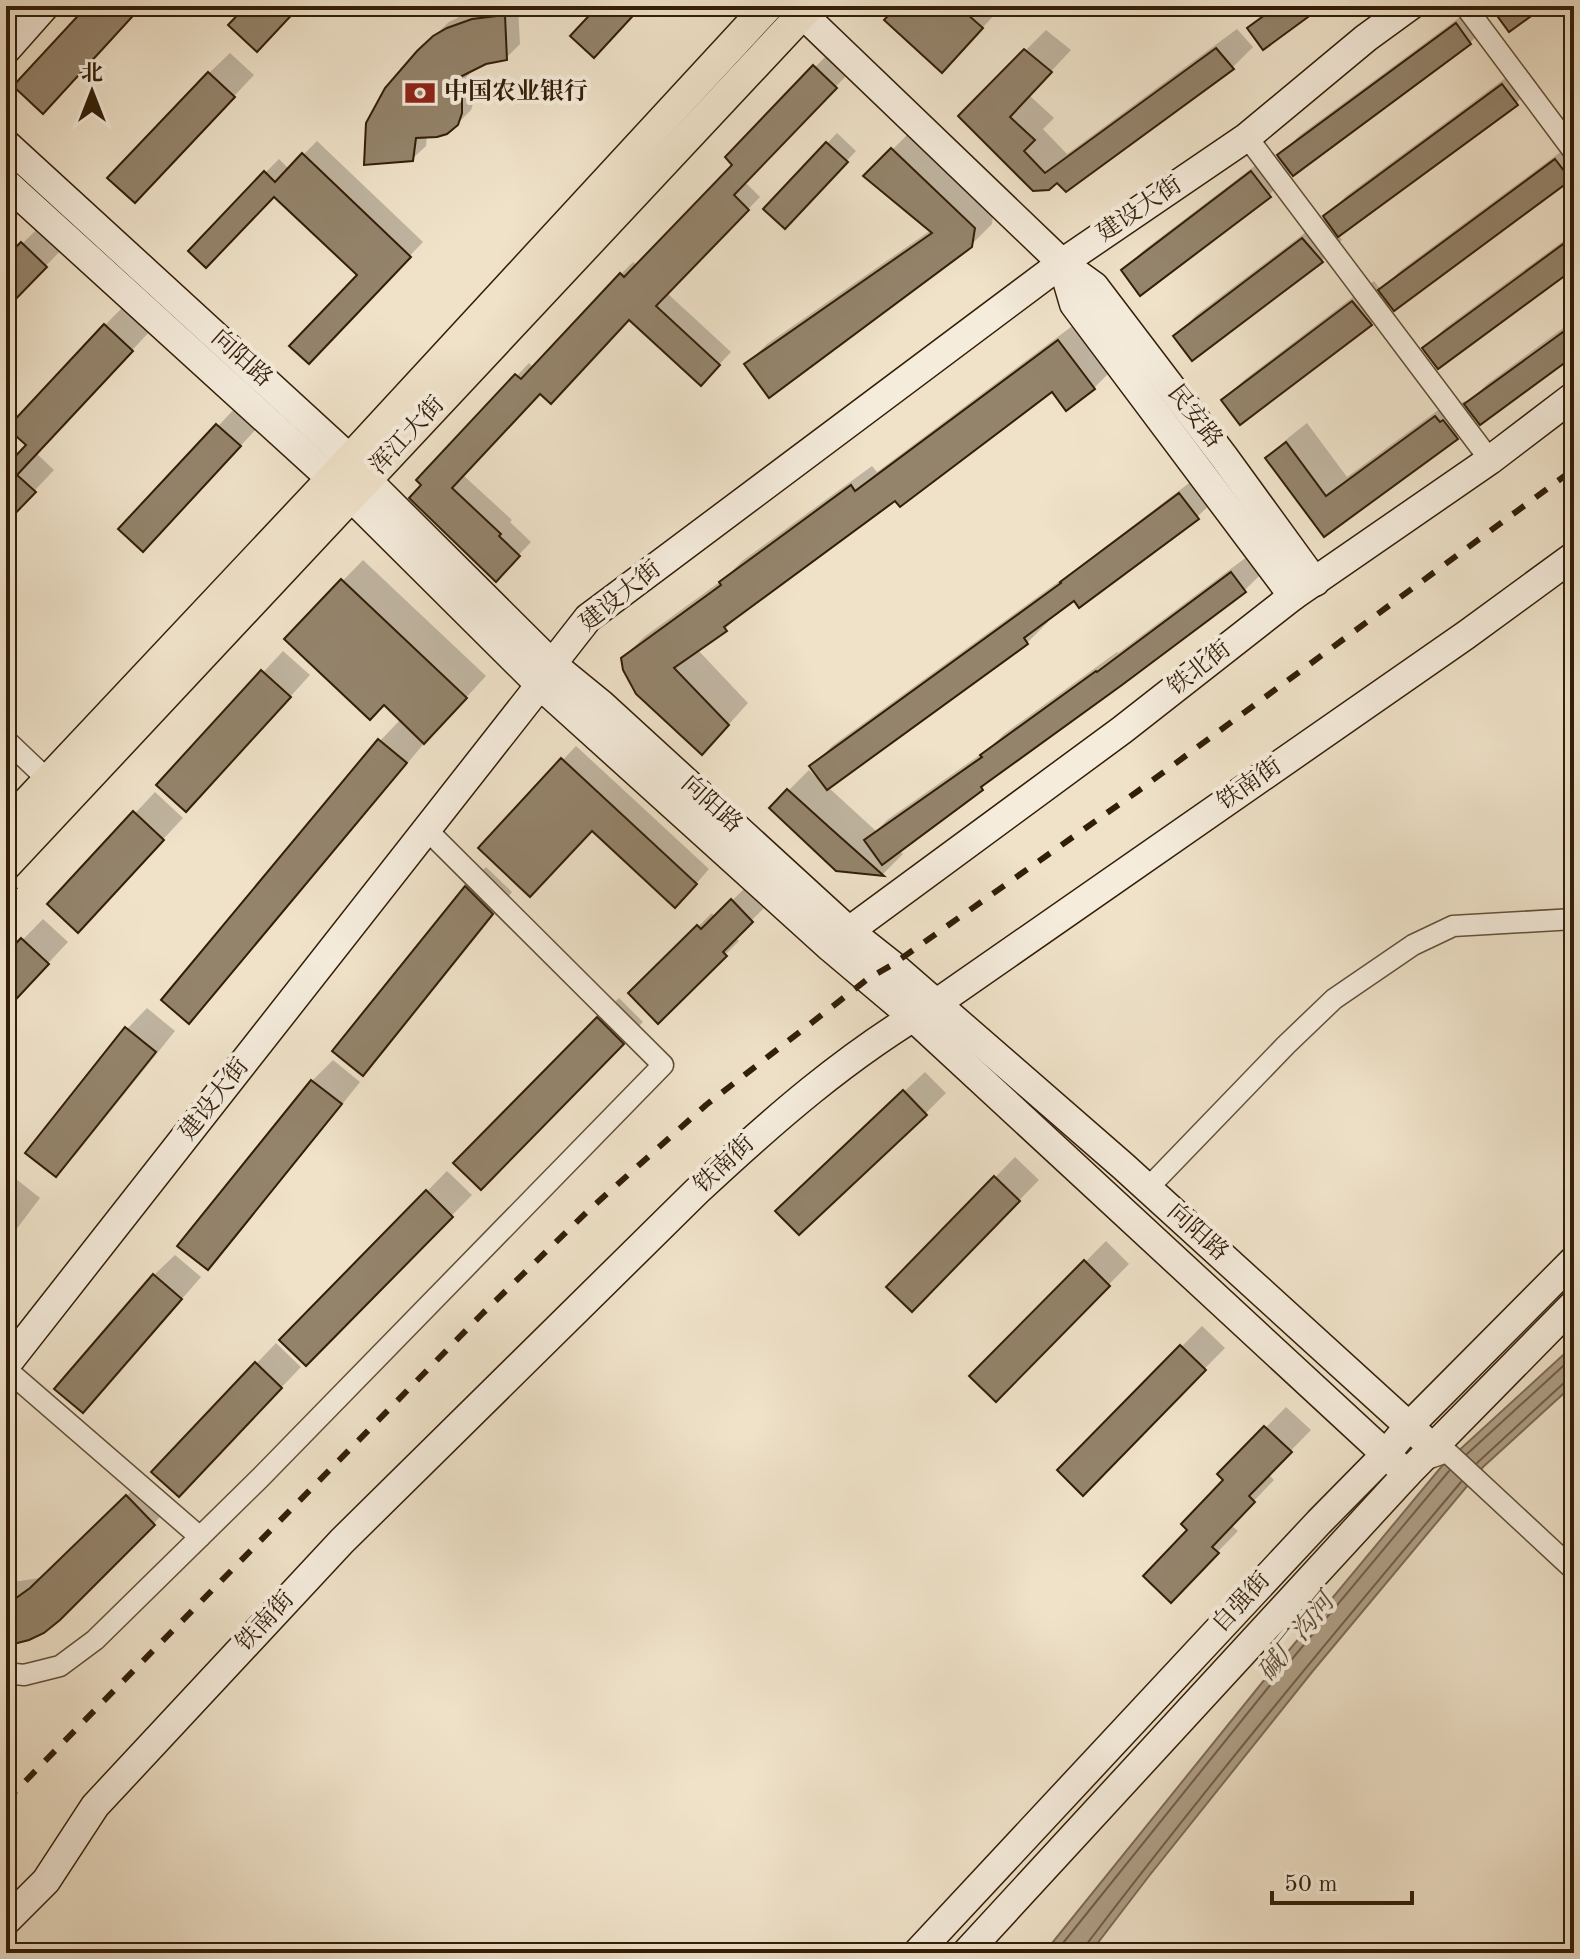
<svg xmlns="http://www.w3.org/2000/svg" width="1580" height="1959" font-family="'Old Standard TT','Noto Serif SC',serif">
  <style>
    .water { fill: #af9f87; stroke: #7d6b54; stroke-width: 2 }
    .shadow { fill: #0003 }
    .lines { fill: none; stroke-linecap: round; stroke-linejoin: round }
    .shore { stroke: #705e48; stroke-width: 2 }
    .building { fill: #94846c; stroke: #321e08; stroke-width: 2 }
    .street-casing { stroke: #614f38; stroke-width: 23 }
    .secondary-casing { stroke: #321e08; stroke-width: 31 }
    .primary-casing { stroke: #321e08; stroke-width: 33 }
    .path { stroke: #321e08; stroke-width: 3; stroke-dasharray: 6 4; stroke-linecap: butt }
    .street { stroke: #f5ecdc; stroke-width: 20 }
    .secondary { stroke: #f5ecdc; stroke-width: 28 }
    .primary { stroke: #efe2c9; stroke-width: 30 }
    .rail { stroke: #321e08; stroke-width: 6; stroke-dasharray: 14 14; stroke-linecap: butt }
    .labels { text-anchor: middle; dominant-baseline: central; stroke-width: 8; stroke-linejoin: round; paint-order: stroke }
    .poi-label { font-size: 24px; font-weight: bold; fill: #321e08; stroke: #f5ecdc; text-anchor: start }
    .street-label { font-size: 24px; fill: #321e08; stroke: #f5ecdc }
    .water-label { font-size: 26px; font-style: italic; fill: #5e4b34; stroke: #f5ecdc }
  </style>
  <rect width="100%" height="100%" fill="#efe2c9"/>
  <filter id="stains"><feTurbulence type="fractalNoise" baseFrequency=".0025" numOctaves="4"/><feColorMatrix values="0 0 0 0 .2 0 0 0 0 .09 0 0 0 0 .02 0 0 0 .5 -.17"/></filter>
  <radialGradient id="worn" r=".72"><stop offset=".6" stop-color="#630" stop-opacity="0"/><stop offset="1" stop-color="#630" stop-opacity=".3"/></radialGradient>
  <!-- water -->
  <path class="water" d="M1574,1345V1384L1483,1467L1312,1672L1149,1876L1090,1953H1044L1261,1684L1442,1466Z"/>
  <!-- shadow -->
  <g class="shadow">
    <path d="M488,6H518L520,44L506,58L486,62L467,71L475,84V98L471,110L457,124L427,135L426,146L412,159L433,37L449,22L463,15Z"/>
    <path d="M900,6H987L995,14L956,57Z"/>
    <path d="M1273,6H1320L1249,29Z"/>
    <path d="M1475,6H1478L1490,22L1470,43L1292,172L1269,195L1123,270L1144,250L1273,152L1277,158L1300,135Z"/>
    <path d="M1237,29L1253,47L1232,68L1057,180L1048,188L960,116L1046,30L1071,50L1029,95L1054,118L1043,129L1067,154Z"/>
    <path d="M230,53L254,75L155,180L209,73Z"/>
    <path d="M827,55L848,74L744,181L760,197L667,293L731,352L713,371L630,318L540,392L463,475L512,520L510,522L531,542L496,579L419,480L529,363L534,368L621,274L633,262L638,266L735,165L727,157Z"/>
    <path d="M1523,65L1537,83L1516,103L1338,234L1342,240L1322,260L1193,358L1176,336L1196,315L1326,217L1346,196Z"/>
    <path d="M913,129L994,207L992,224L971,245L747,364L767,344L931,230L866,176Z"/>
    <path d="M837,133L856,151L785,227L766,209Z"/>
    <path d="M317,141L423,242L309,361L360,275L274,194L265,173L279,159L289,169Z"/>
    <path d="M1574,142V174L1570,179L1391,304L1371,324L1241,422L1224,400L1244,380L1374,281L1381,290L1401,270Z"/>
    <path d="M43,223L66,245L6,307V260Z"/>
    <path d="M1574,233V266L1425,348L1445,328Z"/>
    <path d="M125,305L152,329L36,453L54,470L6,521V469L29,445L105,325Z"/>
    <path d="M1574,320V353L1476,417L1456,437L1324,534L1268,458L1288,438L1307,423L1347,477L1456,397L1461,403L1465,401L1467,404L1487,384Z"/>
    <path d="M1079,321L1114,368L1094,388L1053,389L896,498L746,609L725,629L697,649L748,703L722,732L623,658L644,637L725,578L742,561L872,466L877,472Z"/>
    <path d="M238,405L260,425L163,529H121Z"/>
    <path d="M1201,474L1218,497L1197,517L1075,598L1046,620L1048,622L1027,643L828,787L876,831L887,820L991,747L1004,734L1117,652L1118,653L1252,553L1265,570L1245,590L999,772L982,788L898,850L903,854L883,874L837,869L788,791L809,770L818,779L820,777L812,767L832,746L1076,569Z"/>
    <path d="M363,560L486,676L426,741L210,1000L189,1021L380,741L401,719L384,703L286,639Z"/>
    <path d="M283,651L310,675L206,789L159,785Z"/>
    <path d="M576,746L709,869L689,892L593,828L480,848Z"/>
    <path d="M155,792L183,818L98,909L50,904Z"/>
    <path d="M486,867L512,892L383,1053L363,1073L466,887Z"/>
    <path d="M746,887L765,907L735,937L739,941L658,1021L631,993L712,913L715,917Z"/>
    <path d="M43,919L68,942L6,1008V957Z"/>
    <path d="M619,998L643,1022L480,1187L456,1163Z"/>
    <path d="M147,1008L175,1031L76,1154L55,1175L127,1029Z"/>
    <path d="M333,1060L360,1082L228,1247L208,1268L180,1246L312,1081Z"/>
    <path d="M925,1072L946,1093L925,1114L799,1190Z"/>
    <path d="M1015,1157L1039,1180L912,1310L888,1287Z"/>
    <path d="M447,1171L472,1195L306,1363L282,1339Z"/>
    <path d="M11,1175L40,1198L6,1243V1180Z"/>
    <path d="M1106,1241L1129,1264L996,1399L972,1376Z"/>
    <path d="M175,1255L201,1277L103,1390L83,1411L57,1388L154,1275Z"/>
    <path d="M1202,1326L1225,1348L1082,1493L1059,1470Z"/>
    <path d="M276,1343L301,1367L199,1474L256,1364Z"/>
    <path d="M1286,1407L1311,1430L1268,1474L1274,1480L1231,1525L1238,1531L1171,1600L1190,1530L1226,1480L1220,1474Z"/>
    <path d="M147,1476L174,1503L58,1619L6,1643V1580L20,1581L39,1578L53,1568Z"/>
  </g>
  <g class="lines">
    <!-- shore -->
    <g class="shore">
      <path d="M1467,1454L1574,1356"/>
      <path d="M1477,1463L1566,1381L1574,1378"/>
      <path d="M1055,1953L1267,1689L1449,1471"/>
      <path d="M1084,1953L1086,1945C1206,1787 1333,1634 1461,1482"/>
    </g>
  </g>
  <!-- building -->
  <g class="building">
    <path d="M87,6H142L43,114L13,86Z"/>
    <path d="M246,6H300L257,52L228,25Z"/>
    <path d="M598,6H642L594,58L570,36Z"/>
    <path d="M897,6H975L967,14L983,28L942,73L884,20Z"/>
    <path d="M1277,6H1323L1263,50L1247,28Z"/>
    <path d="M1490,6H1545L1509,32Z"/>
    <path d="M505,15L507,60L486,64L452,81L462,98V113L458,125L447,134L437,137L416,138L413,161L364,165L366,123L385,88L417,51L433,36L447,28L472,19Z"/>
    <path d="M1456,23L1471,44L1293,176L1277,155Z"/>
    <path d="M1216,48L1234,69L1066,192L1057,183L1049,190L1033,191L958,116L1024,49L1052,72L1010,117L1035,140L1024,151L1045,173Z"/>
    <path d="M813,65L837,88L734,195L749,210L656,306L720,365L701,386L629,320L551,404L540,394L452,488L501,534L499,536L520,556L496,582L409,498L421,485L416,480L515,374L521,379L620,273L624,277L732,165L725,157Z"/>
    <path d="M208,72L235,97L135,203L107,178Z"/>
    <path d="M1502,84L1518,105L1338,237L1323,216Z"/>
    <path d="M826,142L848,162L785,229L763,209Z"/>
    <path d="M891,148L975,228L972,247L769,398L744,364L932,233L863,176Z"/>
    <path d="M302,153L411,257L309,364L289,346L357,275L274,197L206,268L188,251L264,171L275,182Z"/>
    <path d="M1555,159L1571,180L1394,311L1378,290Z"/>
    <path d="M1251,171L1271,197L1140,296L1121,270Z"/>
    <path d="M1574,236V269L1438,369L1422,348Z"/>
    <path d="M1302,238L1323,262L1192,361L1173,336Z"/>
    <path d="M21,242L47,267L6,309V257Z"/>
    <path d="M1352,301L1372,325L1240,425L1221,400Z"/>
    <path d="M104,324L133,351L17,475L36,492L6,523V464L7,465L26,445L7,428Z"/>
    <path d="M1574,324V356L1480,425L1464,404Z"/>
    <path d="M1058,340L1095,389L1066,411L1052,392L900,507L895,501L724,627L727,631L674,668L729,725L702,755L636,694L623,670L621,658L721,585L719,582L851,485L855,491Z"/>
    <path d="M1435,416L1440,422L1443,420L1458,439L1324,537L1265,458L1286,442L1326,496Z"/>
    <path d="M216,424L241,446L143,552L118,529Z"/>
    <path d="M1179,493L1199,519L1079,608L1074,601L1024,638L1028,644L827,790L809,766L1061,583L1060,582Z"/>
    <path d="M1231,572L1246,592L1122,685L981,787L983,790L882,865L864,840L982,757L980,755L1096,671L1097,672Z"/>
    <path d="M341,579L467,698L424,744L384,705L370,720L284,639Z"/>
    <path d="M261,670L291,697L186,812L156,785Z"/>
    <path d="M378,739L407,763L189,1024L161,1000Z"/>
    <path d="M561,758L697,884L675,908L592,831L530,897L478,848Z"/>
    <path d="M787,789L829,827L884,876L836,871L769,808Z"/>
    <path d="M133,811L164,840L78,933L47,904Z"/>
    <path d="M465,886L493,914L363,1076L332,1051Z"/>
    <path d="M731,899L753,922L723,952L727,956L658,1024L628,993L697,925L701,929Z"/>
    <path d="M21,938L49,964L6,1010V954Z"/>
    <path d="M597,1017L624,1044L481,1190L453,1163Z"/>
    <path d="M125,1027L156,1052L56,1177L25,1153Z"/>
    <path d="M311,1080L342,1104L208,1270L177,1246Z"/>
    <path d="M903,1090L927,1115L799,1235L775,1211Z"/>
    <path d="M994,1176L1020,1201L912,1312L886,1287Z"/>
    <path d="M426,1190L453,1217L306,1366L279,1340Z"/>
    <path d="M1084,1260L1110,1286L996,1402L969,1376Z"/>
    <path d="M153,1274L182,1299L83,1413L54,1389Z"/>
    <path d="M1180,1345L1206,1370L1083,1496L1057,1470Z"/>
    <path d="M255,1362L282,1388L179,1497L151,1472Z"/>
    <path d="M1264,1426L1292,1452L1249,1496L1255,1502L1212,1547L1219,1553L1171,1603L1143,1576L1187,1530L1181,1524L1223,1480L1217,1474Z"/>
    <path d="M126,1495L155,1525L60,1620L44,1633L29,1640L6,1646V1600L16,1598L30,1588Z"/>
  </g>
  <g class="lines">
    <defs>
      <g id="street">
        <path d="M1465,6L1574,152"/>
        <path d="M1247,137L1490,460"/>
        <path d="M6,740L48,780"/>
        <path d="M1148,1188L1286,1045L1334,999L1413,945L1453,926L1574,919"/>
        <path d="M6,1369L200,1537"/>
        <path d="M1424,1460L1447,1452L1574,1570"/>
        <path d="M6,1673L24,1675L60,1666L95,1640L260,1478L663,1065L427,830"/>
      </g>
      <g id="secondary">
        <path d="M794,6L1062,263L1094,286L1224,457L1315,582"/>
        <path d="M6,50L45,6"/>
        <path d="M6,144L350,459L367,480L552,664L601,704L849,931L892,965L1123,1166L1433,1448"/>
        <path d="M6,183L350,496L540,685L831,948L913,1017L1407,1474"/>
        <path d="M1062,263L1074,304L1293,596"/>
        <path d="M836,943L849,931L1122,730L1293,596L1490,460L1574,396"/>
        <path d="M6,1365L540,685L552,664L588,618L1062,263L1247,137L1366,38L1410,6"/>
        <path d="M6,1921L46,1881L95,1806L342,1541L697,1191C771,1122 848,1054 937,1003L1466,635L1574,556"/>
        <path d="M917,1953L1319,1522L1385,1455L1409,1426L1574,1260"/>
        <path d="M966,1953L1407,1474L1574,1304"/>
      </g>
      <g id="primary">
        <path d="M6,825L350,459L768,6"/>
        <path d="M6,865L810,6"/>
      </g>
    </defs>
    <!-- street casing -->
    <use href="#street" class="street-casing"/>
    <!-- secondary casing -->
    <use href="#secondary" class="secondary-casing"/>
    <!-- primary casing -->
    <use href="#primary" class="primary-casing"/>
    <!-- path -->
    <g class="path">
      <path d="M834,14L842,6"/>
      <path d="M6,899L17,887"/>
    </g>
    <!-- street -->
    <use href="#street" class="street"/>
    <!-- secondary -->
    <use href="#secondary" class="secondary"/>
    <!-- primary -->
    <use href="#primary" class="primary"/>
    <!-- rail -->
    <path class="rail" d="M6,1801L483,1313L590,1209L706,1105L869,978L892,965L1138,791L1574,469"/>
  </g>
  <!-- icons -->
  <defs>
    <symbol id="bank-bare" viewBox="-9 -9 18 18"><path d="M-6-4H6V4H-6ZM0-2.3a2.3 2.3 0 1 0 0 4.6a2.3 2.3 0 1 0 0-4.6Z" fill="#8f2418" stroke="#f5ecdc" stroke-width="2.5" paint-order="stroke"/></symbol>
  </defs>
  <g fill-rule="evenodd">
    <use href="#bank-bare" x="398" y="71" width="44" height="44"/>
  </g>
  <g class="labels">
    <!-- poi labels -->
    <g class="poi-label">
      <text x="444" y="93">中国农业银行</text>
    </g>
    <!-- street labels -->
    <g class="street-label">
      <text transform="translate(1140 210) rotate(-34)">建设大街</text>
      <text transform="translate(241 359) rotate(42)">向阳路</text>
      <text transform="translate(1194 417) rotate(52)">民安路</text>
      <text transform="translate(408 436) rotate(-47)">浑江大街</text>
      <text transform="translate(621 597) rotate(-39)">建设大街</text>
      <text transform="translate(1200 669) rotate(-38)">铁北街</text>
      <text transform="translate(1250 785) rotate(-35)">铁南街</text>
      <text transform="translate(711 805) rotate(42)">向阳路</text>
      <text transform="translate(215 1100) rotate(-52)">建设大街</text>
      <text transform="translate(725 1165) rotate(-43)">铁南街</text>
      <text transform="translate(1197 1233) rotate(42)">向阳路</text>
      <text transform="translate(1242 1603) rotate(-47)">自强街</text>
      <text transform="translate(266 1622) rotate(-47)">铁南街</text>
    </g>
    <!-- water labels -->
    <g class="water-label">
      <text transform="translate(1297 1638) rotate(-51)">碱厂沟河</text>
    </g>
  </g>
  <!-- margin -->
  <rect width="1580" height="1959" fill="none" stroke="#efe2c9" stroke-width="32"/>
  <rect x="8" y="8" width="1564" height="1943" fill="none" stroke="#321e08" stroke-width="4"/>
  <rect x="16" y="16" width="1548" height="1927" fill="none" stroke="#321e08" stroke-width="2"/>
  <!-- north arrow -->
  <g transform="translate(92 92)" stroke="#f5ecdc" stroke-width="6" paint-order="stroke">
  <path d="M0-6L14 30L0 20L-14 30Z" fill="#321e08"/>
  <text y="-12" font-size="22" font-weight="bold" text-anchor="middle" fill="#321e08">北</text>
  </g>
  <!-- scale -->
  <path d="M1272 1891v12h140v-12" fill="none" stroke="#321e08" stroke-width="4"/>
  <text x="1284" y="1891" font-size="24" fill="#321e08" stroke="#f5ecdc" stroke-width="6" paint-order="stroke">50 m</text>
  <rect width="100%" height="100%" filter="url(#stains)"/>
  <rect width="100%" height="100%" fill="url(#worn)"/>
</svg>
